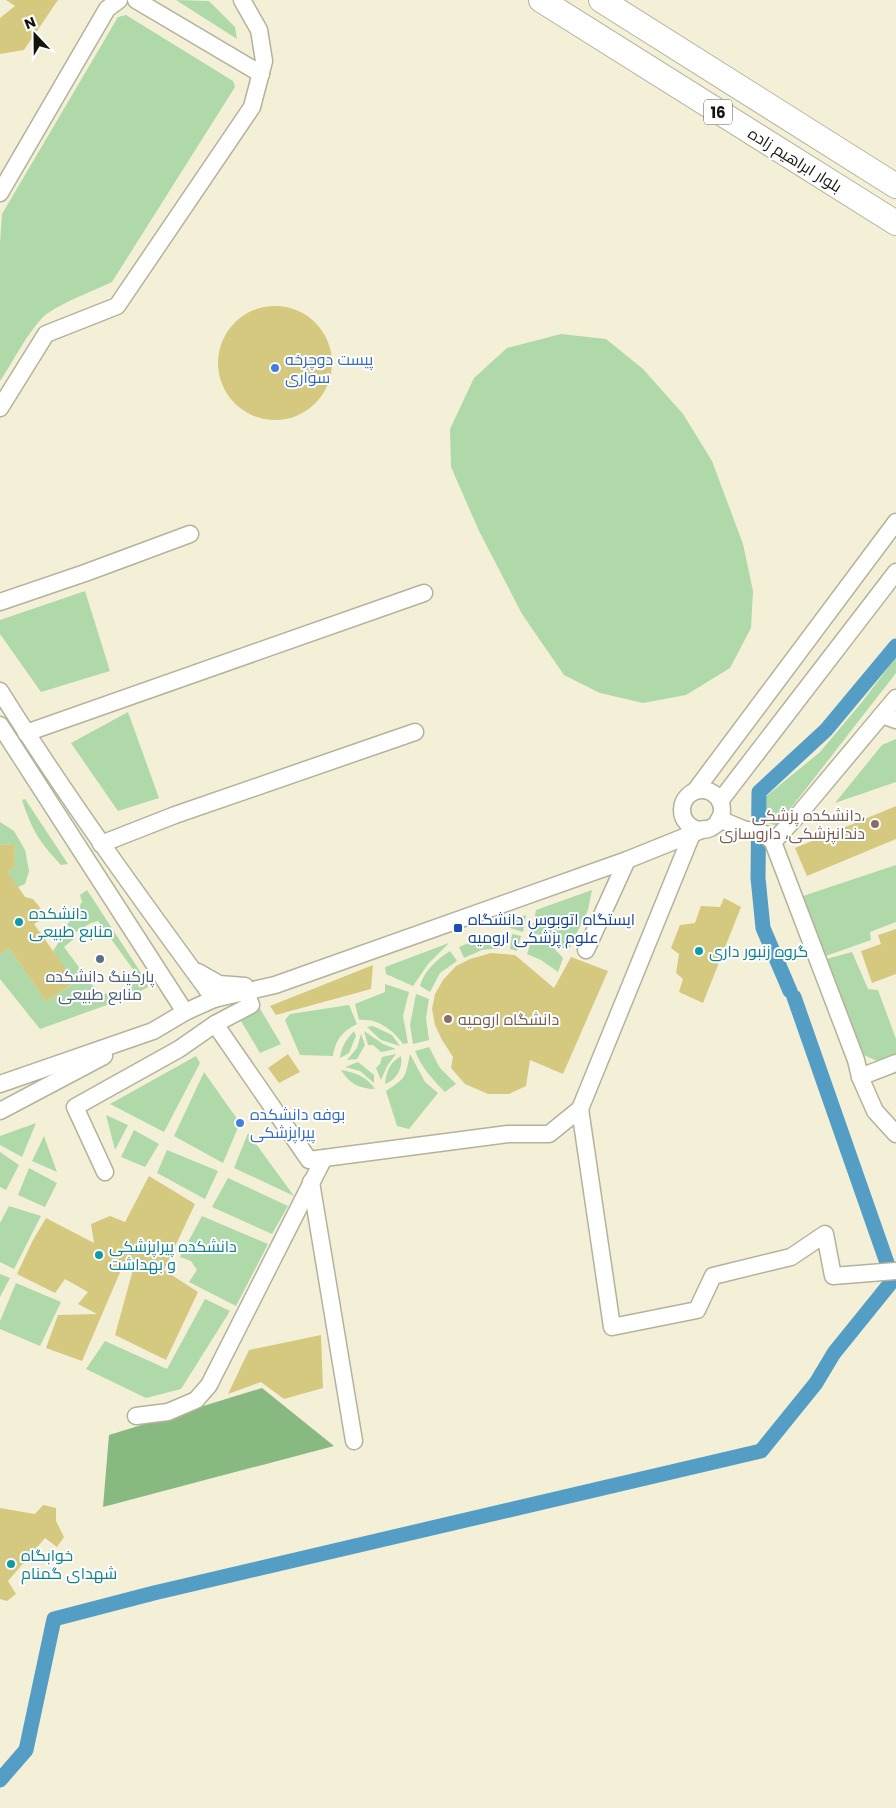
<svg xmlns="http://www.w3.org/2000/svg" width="896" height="1808" font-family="Poppins,Cairo,sans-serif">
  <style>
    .green { fill: #afd9a9 }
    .forest { fill: #88b981 }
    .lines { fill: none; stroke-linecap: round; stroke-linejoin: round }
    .canal { stroke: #549ec5; stroke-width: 15 }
    .building { fill: #d5c980 }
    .minor-casing { stroke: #b5b29b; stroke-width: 19 }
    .highway-casing { stroke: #b5b29b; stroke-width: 26 }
    .minor { stroke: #fff; stroke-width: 16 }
    .highway { stroke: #fff; stroke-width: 24 }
    .shop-dot { fill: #3f7fe0; stroke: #fff; stroke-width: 2 }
    .education-dot { fill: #8d6e63; stroke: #fff; stroke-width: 2 }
    .culture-dot { fill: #0f9aa8; stroke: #fff; stroke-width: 2 }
    .transit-dot { fill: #1a4fb4; stroke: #fff; stroke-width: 2 }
    .service-dot { fill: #5c6f8a; stroke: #fff; stroke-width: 2 }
    .labels { text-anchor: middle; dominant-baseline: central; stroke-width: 4; stroke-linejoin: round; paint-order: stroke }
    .shield { fill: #fff; stroke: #5b5a55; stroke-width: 1 }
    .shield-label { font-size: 15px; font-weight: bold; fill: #15140c }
    .street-label { font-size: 16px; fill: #15140c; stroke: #fff }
    .shop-label { font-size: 16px; fill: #366cbe; stroke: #fff; text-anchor: start }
    .education-label { font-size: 16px; fill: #785e54; stroke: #fff; text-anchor: end }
    .culture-label { font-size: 16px; fill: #0d838f; stroke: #fff; text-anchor: start }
    .transit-label { font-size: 16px; fill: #164399; stroke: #fff; text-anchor: start }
    .service-label { font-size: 16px; fill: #4e5e75; stroke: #fff }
  </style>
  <rect width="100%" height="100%" fill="#f4f0d8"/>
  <!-- green -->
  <g class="green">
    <path d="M176,0L209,1L235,27L237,39Z"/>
    <path d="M126,15L233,81L235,87L112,282C95,290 56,305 43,317C26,335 14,360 0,381V243L2,214L118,17Z"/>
    <path d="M561,334L606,339L643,369L683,414L712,461L743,544L753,591L751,628L730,668L686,695L643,703L600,693L564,675L522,614L479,531L451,467L450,429L474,378L507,348Z"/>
    <path d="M85,591L110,671L41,692L0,634V620Z"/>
    <path d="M896,657V673L777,826L762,821L759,810L764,798L820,752L862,702Z"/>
    <path d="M128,712L159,798L118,811L71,743Z"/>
    <path d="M896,739V782L835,803L882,745Z"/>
    <path d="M25,799L68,864L61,865C39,842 32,830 22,800Z"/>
    <path d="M0,822L14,831L25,850L29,871L25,884L18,887L8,872L15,867L14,844L0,845Z"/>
    <path d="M896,865V922L870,932L871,940L826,956L803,896Z"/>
    <path d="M87,890L145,979L148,987L131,996L124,989L127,986L124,981L135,972L98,921L91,923L76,932L67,925L82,902L80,895Z"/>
    <path d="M592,890L588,910L568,951L544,936L532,933L536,910Z"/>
    <path d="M526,915L523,932L510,928L509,921Z"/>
    <path d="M64,934L75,938L64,947L101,997L109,991L118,1001L40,1029L0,979V954L9,948L46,1002L74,983L53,951Z"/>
    <path d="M503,934L501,948L482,950L464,958L459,947L480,938Z"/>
    <path d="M512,934L521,936L517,951L510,949Z"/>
    <path d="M532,939L549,943L563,958L558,972L541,960L527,954Z"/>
    <path d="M449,943L428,964L413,986L386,974L385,967Z"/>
    <path d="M450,951L457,961L440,973L430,992L420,986C424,971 437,959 450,951Z"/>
    <path d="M852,952L868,989L878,990L896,1039V1054L877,1061L864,1055L826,959Z"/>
    <path d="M385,984L409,992L403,1016L408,1043L403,1044C393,1030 378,1018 359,1020L355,1004L385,992Z"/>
    <path d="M416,994L429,999L426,1018L429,1040L413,1044L410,1025Z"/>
    <path d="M349,1005L357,1024C341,1032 336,1040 333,1056L300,1055L285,1020L290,1014Z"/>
    <path d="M259,1007L281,1044L260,1053L238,1016Z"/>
    <path d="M373,1026L392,1035L400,1046L381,1040L367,1027Z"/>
    <path d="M354,1031L356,1036L349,1053L340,1058C341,1047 346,1040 354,1031Z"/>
    <path d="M364,1031L383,1044L396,1049L381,1052L373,1045H368Z"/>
    <path d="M361,1034L365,1045L357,1059L347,1060L357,1048Z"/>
    <path d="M429,1047L440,1068L456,1084L445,1092C432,1079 422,1068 415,1051Z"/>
    <path d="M396,1054L387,1066L381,1080L376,1068L380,1064L382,1057Z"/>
    <path d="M410,1054L425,1082L438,1093L409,1129L397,1126L386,1091C407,1077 405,1078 410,1054Z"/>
    <path d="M196,1056L200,1063L164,1132L110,1104Z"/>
    <path d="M401,1056C403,1067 397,1080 385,1084C386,1072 390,1062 401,1056Z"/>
    <path d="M358,1062L374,1075V1083L360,1071L345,1067Z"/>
    <path d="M341,1070C355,1072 367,1077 375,1089C359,1089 349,1083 341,1070Z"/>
    <path d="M204,1072L240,1123L223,1163L174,1136Z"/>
    <path d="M106,1115L128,1125L115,1150Z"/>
    <path d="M36,1123L22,1157L0,1145V1136Z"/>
    <path d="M134,1130L159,1144L145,1167L121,1157Z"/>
    <path d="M248,1133L294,1196L234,1168Z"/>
    <path d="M44,1136L57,1172L32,1161Z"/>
    <path d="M167,1150L218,1171L205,1199L157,1173Z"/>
    <path d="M0,1152L19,1165L6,1190L0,1187Z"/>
    <path d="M29,1168L57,1183L45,1207L18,1195Z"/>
    <path d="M228,1178L288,1206L272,1234L212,1207Z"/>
    <path d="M9,1206L41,1216L14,1269L0,1262V1223Z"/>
    <path d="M202,1216L268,1244L236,1306L189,1282L197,1270L191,1261L180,1257Z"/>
    <path d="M0,1274L10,1278L0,1297Z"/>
    <path d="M16,1283L61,1302L40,1346L0,1329V1321Z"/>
    <path d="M205,1299L230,1311L181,1389L146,1398L86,1369L105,1341L167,1369Z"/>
  </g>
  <!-- forest -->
  <path class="forest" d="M262,1388L334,1446L103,1507L109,1435Z"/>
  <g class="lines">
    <!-- canal -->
    <g class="canal">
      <path d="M790,991L763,928L758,878L759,792L826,730L896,646"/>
      <path d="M0,1780L26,1750L54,1619L154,1593L761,1451L816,1383L834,1353L893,1280L794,997"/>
    </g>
  </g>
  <!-- building -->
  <g class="building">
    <path d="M6,0H58L24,50L0,54V18L15,6Z"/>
    <circle cx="275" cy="363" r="57"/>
    <path d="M896,806V839L807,876L795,848Z"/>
    <path d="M14,844L15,867L8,872L25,897L33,899L41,909L42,919L34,924L75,982L46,1002L9,948L0,954V845Z"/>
    <path d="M724,898L741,907L703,1003L679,992L683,979L676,973L679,954L671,948L680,925L695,923L701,906L720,907Z"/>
    <path d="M896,929V974L872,983L861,951L881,944L878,935Z"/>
    <path d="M491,953L515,955L554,988L571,957L608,971L563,1074L530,1060L526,1086L509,1094H488L465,1084L451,1068L453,1057L442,1040L435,1025L432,1009L435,994L443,980L456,966L470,959Z"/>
    <path d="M373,965L371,989L276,1015L270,1006Z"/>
    <path d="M288,1054L300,1072L279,1083L268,1068Z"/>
    <path d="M149,1176L195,1204L164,1270L198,1292L166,1360L115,1335L134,1266L124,1263L82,1361L46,1348L58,1315L97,1314L78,1304L88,1292L65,1279L55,1293L17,1274L33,1240L46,1218L94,1243L91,1224L110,1216L125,1222Z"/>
    <path d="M321,1335L323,1388L284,1399L261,1382L228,1394L249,1350Z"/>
    <path d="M43,1505L56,1508V1521L64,1537L57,1547L45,1538L8,1581L16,1594L7,1601L0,1599V1508L35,1514Z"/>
  </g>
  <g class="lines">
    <defs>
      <g id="minor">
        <path d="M136,0L261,74"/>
        <path d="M0,193L107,9L119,0"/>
        <path d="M0,408L46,334L117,306L252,107L264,61L259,30L242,0"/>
        <path d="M0,602L85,573L190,534"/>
        <path d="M0,691C66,797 140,898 214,999"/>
        <path d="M882,715L896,720"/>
        <path d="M0,725L185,1012"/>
        <path d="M26,733L424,593"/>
        <circle cx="702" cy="810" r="20"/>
        <path d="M695,791L896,522"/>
        <path d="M720,801L896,572"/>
        <path d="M719,819L743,829L765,834L773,842L856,1060L860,1077L875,1111L896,1134"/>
        <path d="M773,842L799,814L896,698"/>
        <path d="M101,844L175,815L415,732"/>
        <path d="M586,950L627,860"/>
        <path d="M198,972L219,984L245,986"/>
        <path d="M215,1024L309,1160L508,1134H549L580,1109L692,834"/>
        <path d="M860,1077L896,1063"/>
        <path d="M0,1084L153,1031L185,1012L214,999L275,985L627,860L704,829"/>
        <path d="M580,1109L612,1327L697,1310L713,1276L791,1257L825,1234L833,1276L896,1271"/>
        <path d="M0,1111L104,1056"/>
        <path d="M105,1172L75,1107L179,1049L215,1024L251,1005L246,992"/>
        <path d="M311,1182L354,1441"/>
        <path d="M136,1416L168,1412L196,1400L209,1385L324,1158"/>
      </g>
      <g id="highway">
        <path d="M541,0L896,223"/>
        <path d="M601,0L896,186"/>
      </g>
    </defs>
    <!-- minor casing -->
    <use href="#minor" class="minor-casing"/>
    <!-- highway casing -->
    <use href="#highway" class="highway-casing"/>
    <!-- minor -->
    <use href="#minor" class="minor"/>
    <!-- highway -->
    <use href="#highway" class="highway"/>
  </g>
  <!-- markers -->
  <g class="shop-dot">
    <circle cx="275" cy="368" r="5"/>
    <circle cx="240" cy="1123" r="5"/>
  </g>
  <g class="education-dot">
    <circle cx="875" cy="824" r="5"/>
    <circle cx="448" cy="1019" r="5"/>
  </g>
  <g class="culture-dot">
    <circle cx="19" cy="922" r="5"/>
    <circle cx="699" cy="951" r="5"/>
    <circle cx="99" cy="1255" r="5"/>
    <circle cx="11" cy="1564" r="5"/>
  </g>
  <rect class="transit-dot" x="453" y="923" width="10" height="10" rx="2.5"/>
  <circle class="service-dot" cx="100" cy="959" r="5"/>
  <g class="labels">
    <!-- shield labels -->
    <rect class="shield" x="704" y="99.5" width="28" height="25" rx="4"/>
    <g class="shield-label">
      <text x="718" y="112">16</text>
    </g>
    <!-- street labels -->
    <g class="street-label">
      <text transform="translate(795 160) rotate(32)">بلوار ابراهیم زاده</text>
    </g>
    <!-- shop labels -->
    <g class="shop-label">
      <text x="285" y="359">پیست دوچرخه<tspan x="285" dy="18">سواری</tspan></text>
      <text x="250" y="1114">بوفه دانشکده<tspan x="250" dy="18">پیراپزشکی</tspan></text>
    </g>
    <!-- education labels -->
    <g class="education-label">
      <text x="865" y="815">دانشکده پزشکی،<tspan x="865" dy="18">دندانپزشکی، داروسازی</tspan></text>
      <text x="458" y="1019" text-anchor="start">دانشگاه ارومیه</text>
    </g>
    <!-- culture labels -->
    <g class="culture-label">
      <text x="29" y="913">دانشکده<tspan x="29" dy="18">منابع طبیعی</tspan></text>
      <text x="709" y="951">گروه زنبور داری</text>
      <text x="109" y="1246">دانشکده پیراپزشکی<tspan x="109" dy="18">و بهداشت</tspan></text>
      <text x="21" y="1555">خوابگاه<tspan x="21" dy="18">شهدای گمنام</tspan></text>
    </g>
    <!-- transit labels -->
    <g class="transit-label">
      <text x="468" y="919">ایستگاه اتوبوس دانشگاه<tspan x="468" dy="18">علوم پزشکی ارومیه</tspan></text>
    </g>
    <!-- service labels -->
    <g class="service-label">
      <text x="100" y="976">پارکینگ دانشکده<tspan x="100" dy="18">منابع طبیعی</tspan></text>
    </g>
  </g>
  <!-- north arrow -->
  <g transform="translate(35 35) rotate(338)" stroke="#ffffff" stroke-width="4" paint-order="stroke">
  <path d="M0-4L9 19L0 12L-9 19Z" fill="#15140c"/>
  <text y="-8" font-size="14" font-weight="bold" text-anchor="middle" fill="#15140c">N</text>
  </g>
</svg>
